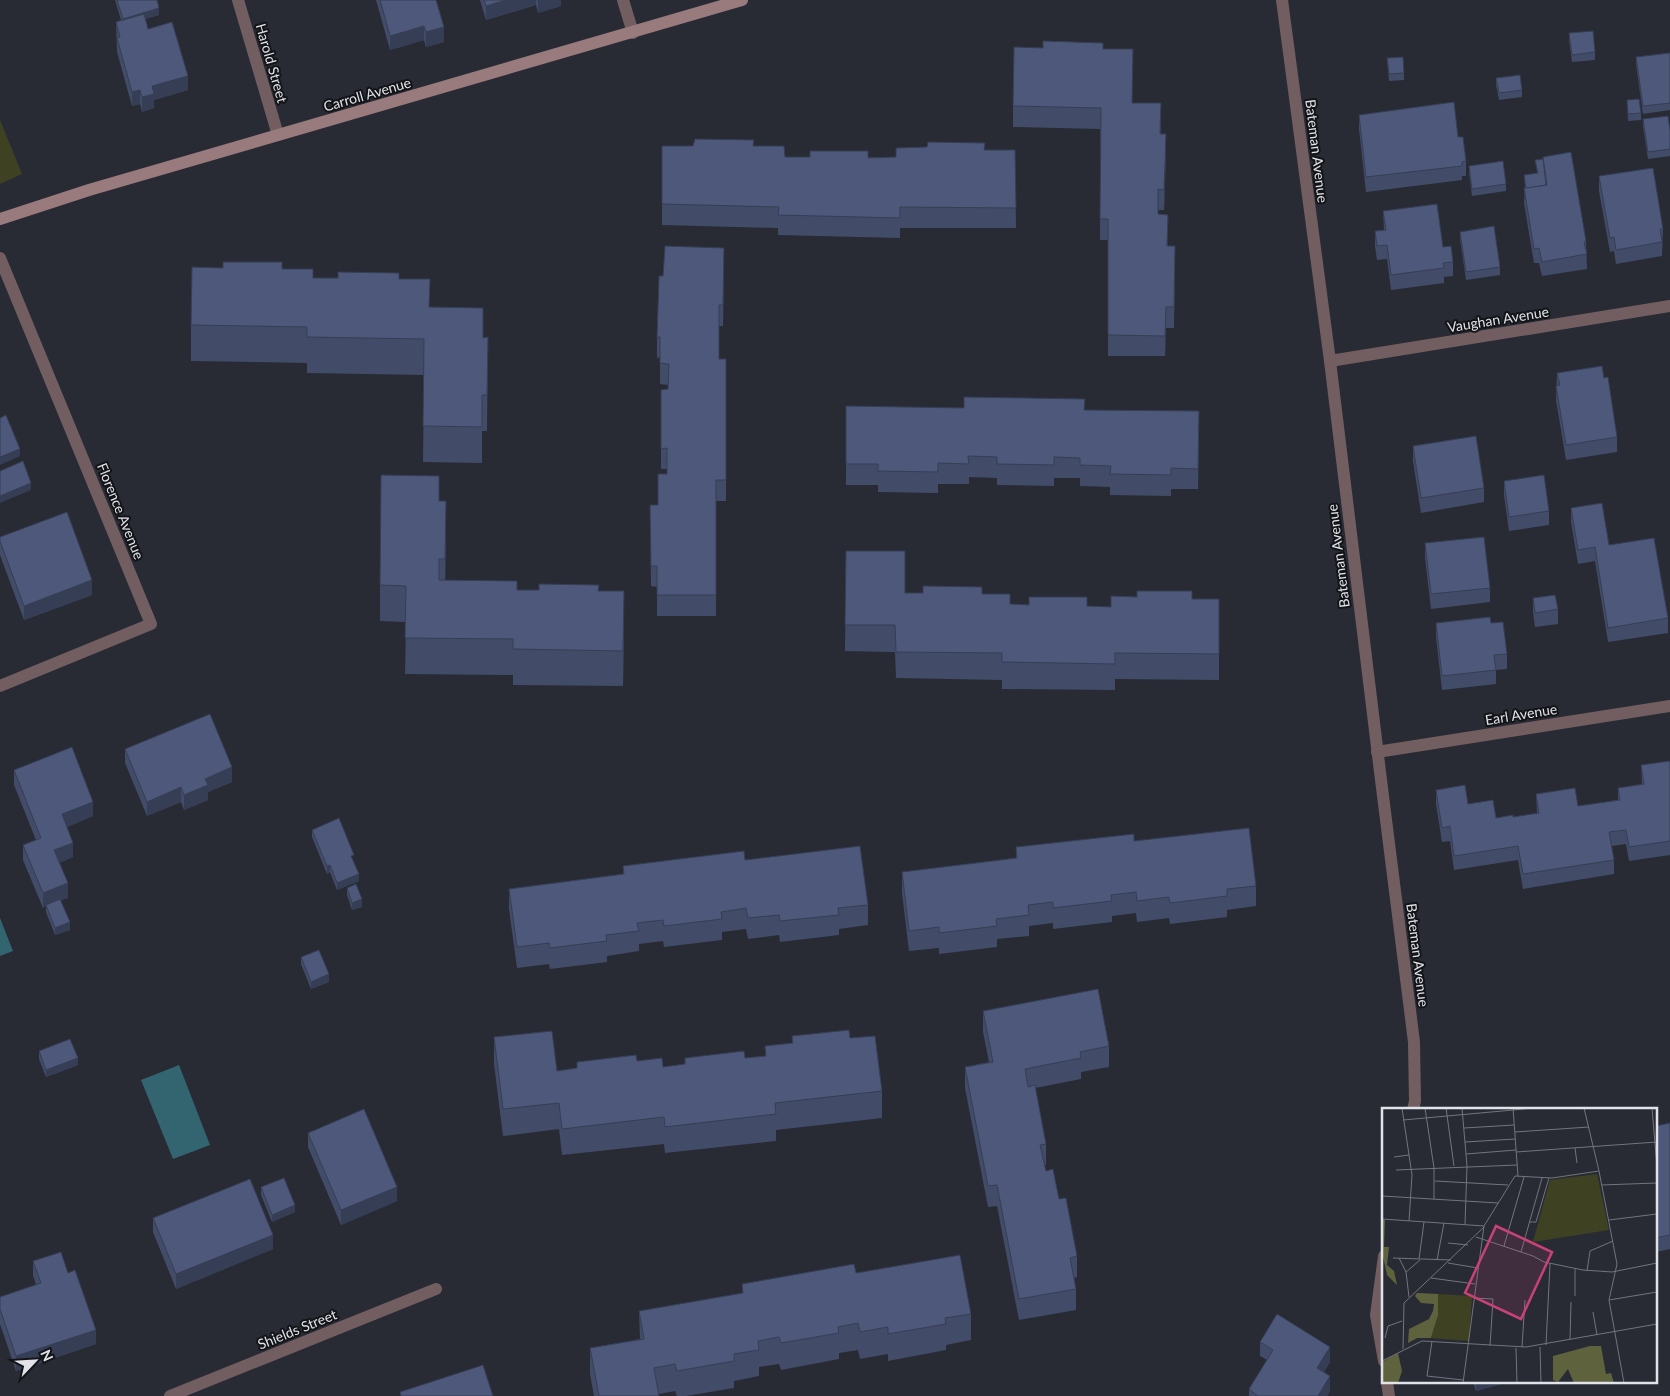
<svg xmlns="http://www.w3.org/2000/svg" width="1670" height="1396" font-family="Lato,sans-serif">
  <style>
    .green { fill: #3f4222 }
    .water { fill: #336571 }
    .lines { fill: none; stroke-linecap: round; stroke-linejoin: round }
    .street { stroke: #725e60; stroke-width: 12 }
    .secondary { stroke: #997a7d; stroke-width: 12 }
    .wall { fill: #424c69 }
    .shaded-wall { fill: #363e55 }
    .building { fill: #4d587a; stroke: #363e55 }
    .labels { text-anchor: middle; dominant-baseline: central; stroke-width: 4; stroke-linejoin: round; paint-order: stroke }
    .street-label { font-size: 14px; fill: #e1e3e9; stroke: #121418 }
    .inset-road { fill: none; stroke: #72757c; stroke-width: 1 }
    .view { fill: #c84177; fill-opacity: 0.15; stroke: #c84177; stroke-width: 2.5 }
    .inset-edge { fill: none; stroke: #e1e3e9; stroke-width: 2.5 }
  </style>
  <rect width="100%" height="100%" fill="#282b34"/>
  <!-- green -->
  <path class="green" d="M0,120L22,174L0,184Z"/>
  <!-- water -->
  <g class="water">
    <path d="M0,918L13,951L0,956Z"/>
    <path d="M179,1065L210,1145L173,1159L141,1080Z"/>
  </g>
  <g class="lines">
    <!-- street -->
    <g class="street">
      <path d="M238,0L278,135"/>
      <path d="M623,0L633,33"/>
      <path d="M1282,0L1330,361L1381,780L1414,1042L1415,1101L1413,1110"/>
      <path d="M0,258L151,624L0,686"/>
      <path d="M1330,361L1670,306"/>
      <path d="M1377,752L1670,706"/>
      <path d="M1384,1256L1376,1315L1384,1361"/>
      <path d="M1387,1382L1389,1396"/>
      <path d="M170,1396L436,1289"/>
    </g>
    <!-- secondary -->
    <path class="secondary" d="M0,219L89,190L742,0"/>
  </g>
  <!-- wall -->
  <g class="wall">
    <path d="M115,0H157L159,15L145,19L148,29L188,90L154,100V108L142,112L140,104L132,106L117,52L116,22L121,20Z"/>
    <path d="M376,0H436L444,42L426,47L424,40L390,50Z"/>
    <path d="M480,0H561V6L538,13L536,5L486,20Z"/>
    <path d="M1569,33L1595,52V60L1572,62L1569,40Z"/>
    <path d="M1103,49L1132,103L1161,124V134L1166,155L1164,210H1158V214L1175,267L1174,328H1166L1165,356H1108V240H1100V129L1013,127V106Z"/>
    <path d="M1670,53V110L1643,114L1636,64V57Z"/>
    <path d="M1387,58L1404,73V80L1389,81Z"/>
    <path d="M1496,78L1522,90V97L1499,100L1496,85Z"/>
    <path d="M1627,100L1641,113V120L1628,121Z"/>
    <path d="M1359,115L1458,137L1466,161V176H1462V180L1366,192L1359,129Z"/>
    <path d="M1643,119L1670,131V156L1648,159L1643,126Z"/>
    <path d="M662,146H754L785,157H896L985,150H1015L1016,228H900V238L778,235V228L662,225Z"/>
    <path d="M1543,159L1586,241L1587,269L1542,276L1539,263H1534L1524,203L1525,188L1524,175L1537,173L1535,160Z"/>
    <path d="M1469,166L1506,184V191L1472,196L1469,173Z"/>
    <path d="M1599,176L1663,229L1662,256L1616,264L1614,251L1610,252L1599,191Z"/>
    <path d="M1383,211L1443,247L1453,262V276L1444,277V283L1391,290L1387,259L1377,260L1375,246V231L1384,230Z"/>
    <path d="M1460,232L1500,267V275L1466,280L1460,239Z"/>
    <path d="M223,268L282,269L313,278L399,279L430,307L483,338L488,337L487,431H482V463L423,462L424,375L307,373V363L191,361V325Z"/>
    <path d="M724,269L723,326H719V359H726V501H716V616H657V587L651,586L650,505H658L667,474V469H661V390L668,389L669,385L660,384V357L657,358V337L663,276Z"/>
    <path d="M1557,373L1617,437V452L1566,460L1556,400Z"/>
    <path d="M846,406L1085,410L1199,432L1198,489H1171V496L1110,495V487L1080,486V478H1054V486L997,485V478L969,477V484H938V493L878,492V485H846Z"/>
    <path d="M1413,446L1484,488V502L1421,513L1413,461Z"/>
    <path d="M1504,481L1549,511V525L1509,531L1504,495Z"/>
    <path d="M439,501L446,536L445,580L517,590L599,591L624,627L623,686L513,685V675L405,674L406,622L380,621V585Z"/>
    <path d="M1571,508L1668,618V633L1608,642L1595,561L1578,564L1571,522Z"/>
    <path d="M0,537L92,595L24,620L0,555Z"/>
    <path d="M1425,543L1490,588V602L1431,609L1425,558Z"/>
    <path d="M846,551L905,593L982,594L1010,604L1087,606L1111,607L1192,599H1219V680L1115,679V690L1002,689V680L896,678L895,652L845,651Z"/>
    <path d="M1533,598L1558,609V624L1535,627L1533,612Z"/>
    <path d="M1436,623H1491L1507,654V669L1496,670V684L1442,690L1436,637Z"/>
    <path d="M125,749L232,782L208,792V800L184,810L181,802L147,816L125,763Z"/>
    <path d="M1670,761V855L1629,861L1626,844L1612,846L1614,860V874L1523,889L1518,860L1454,870L1450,841L1442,842L1436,804V790L1468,804L1496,818L1513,817L1537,813L1536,794L1578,806L1618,800V788L1642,785L1641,765Z"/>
    <path d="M14,770L93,816L67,827L73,857L59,863L68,898L61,900L70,930L55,935L46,912V906L43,908L23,860V845L36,840L14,785Z"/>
    <path d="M312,830L354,862L359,881L337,890L330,872L327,874L312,837Z"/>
    <path d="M1134,841L1256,886V906L1227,910V917L1170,924L1169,918L1137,922L1136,913L1112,916V922L1053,929V923L1029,926V936L997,939V947L939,954V948L909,951L902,893V872L1016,858V847Z"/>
    <path d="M745,860L868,905V925L839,929V935L780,942L779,935L748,939L746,929L722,932V940L664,947L663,941L639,944V951L607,956V962L550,969L549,964L517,968L509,909V889L623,874V866Z"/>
    <path d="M347,888L362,907L352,910L347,895Z"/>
    <path d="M301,957L329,982L311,989L301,964Z"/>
    <path d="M983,1011L1109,1046V1067L1081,1072V1079L1035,1088L1046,1144V1165H1044L1046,1171L1059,1199L1077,1256V1277L1074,1278L1076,1289V1310L1019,1320L997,1206L988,1207L965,1088V1067L989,1062L983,1032Z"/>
    <path d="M792,1036L850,1038L882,1091V1118L776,1130V1141L665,1153L664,1144L562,1155L559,1129L503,1136L494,1064V1037L557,1071L577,1068V1062L637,1061L663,1067L685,1064V1058H745L765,1056V1046L792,1043Z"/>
    <path d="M39,1051L78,1065L46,1077L39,1059Z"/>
    <path d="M1670,1123V1249L1656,1252V1126Z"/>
    <path d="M308,1133L397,1201L341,1225L308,1147Z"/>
    <path d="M261,1187L295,1212L272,1222L261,1195Z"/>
    <path d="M153,1218L273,1249L176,1289L153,1232Z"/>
    <path d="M33,1261L68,1273L96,1344L16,1371L0,1324V1297L36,1285L33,1275Z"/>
    <path d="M856,1273L971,1314V1340L946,1345V1350L888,1361V1354L860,1359L858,1350L839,1353V1359L781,1370L779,1364L759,1367V1376L734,1381V1388L686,1396H677L675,1391L659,1394V1396H594L590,1374V1348L640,1339L639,1311L742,1293V1284Z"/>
    <path d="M1260,1342L1330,1362L1324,1372L1330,1391L1327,1396H1249V1389L1267,1360L1260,1356Z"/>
    <path d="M1473,1382H1509L1476,1391Z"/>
  </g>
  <!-- shaded-wall -->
  <g class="shaded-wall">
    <path d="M506,0H536V5L486,20V6Z"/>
    <path d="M538,0H561V6L538,13Z"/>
    <path d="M159,8V15L123,26V19Z"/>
    <path d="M424,26V40L390,50V36Z"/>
    <path d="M444,27V42L426,47V32Z"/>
    <path d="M188,76V90L154,100V108L142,112V97L152,86Z"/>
    <path d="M140,90V104L132,106V92Z"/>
    <path d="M1161,103V124L1160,155V134Z"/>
    <path d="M1166,134V155L1164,210V190Z"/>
    <path d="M1166,307V328L1165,356V336Z"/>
    <path d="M20,449V456L0,465V457Z"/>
    <path d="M31,483V490L0,503V496Z"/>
    <path d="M446,501V536L445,595V559Z"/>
    <path d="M92,580V595L24,620V606Z"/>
    <path d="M624,591V627L623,686V651Z"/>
    <path d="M232,767V782L208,792V800L184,810V795L205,779Z"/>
    <path d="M181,787V802L147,816V802Z"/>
    <path d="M93,802V816L62,829V814Z"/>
    <path d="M73,843V857L54,865V850Z"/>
    <path d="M330,865V872L327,874V866Z"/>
    <path d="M359,874V881L337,890V883Z"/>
    <path d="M68,883V898L46,906V905V906L43,908V893Z"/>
    <path d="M362,899V907L352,910V903Z"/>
    <path d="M70,922V930L55,935V928Z"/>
    <path d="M329,974V982L311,989V982Z"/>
    <path d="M78,1058V1065L46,1077V1070Z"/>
    <path d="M397,1187V1201L341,1225V1210Z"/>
    <path d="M295,1205V1212L272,1222V1215Z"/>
    <path d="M273,1235V1249L176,1289V1274Z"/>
    <path d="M96,1330V1344L16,1371V1356Z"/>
    <path d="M1330,1347V1362L1317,1383V1368Z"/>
    <path d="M1330,1376V1391L1327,1396H1318Z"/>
    <path d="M1476,1382H1509L1476,1391Z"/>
  </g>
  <!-- building -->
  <g class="building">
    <path d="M117,0H157L159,8L123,19Z"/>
    <path d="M380,0H436L444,27L426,32L424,26L390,36Z"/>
    <path d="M484,0H506L486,6Z"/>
    <path d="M144,14L148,29L172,22L188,76L152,86L154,94L142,97L140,90L132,92L117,38L120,37L116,22Z"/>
    <path d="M1593,31L1595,52L1572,55L1569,33Z"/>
    <path d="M1043,41L1103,43V49H1133L1132,103H1161L1160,134H1166L1164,190L1158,189V214L1168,215L1167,246H1175L1174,307H1166L1165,336L1108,335V219H1100L1101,108L1013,106L1014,47L1043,48Z"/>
    <path d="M1670,53V103L1643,106L1636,57Z"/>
    <path d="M1403,57L1404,73L1389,74L1387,58Z"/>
    <path d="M1520,75L1522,90L1499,93L1496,78Z"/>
    <path d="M1639,99L1641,113L1628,114L1627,100Z"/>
    <path d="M1454,102L1458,137H1463L1466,161L1462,162V166L1366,177L1359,115Z"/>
    <path d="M1668,116L1670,131V149L1648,152L1643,119Z"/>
    <path d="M695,139L754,140L753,146H784L785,157H810V151H868V158L896,157V148L927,147L928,142L985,143L984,150H1015L1016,208L900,207V218L778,215L779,207L662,204V146H693Z"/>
    <path d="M1571,152L1586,241L1584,242L1587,254L1542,262L1539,248L1534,249L1524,188L1547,185L1543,157Z"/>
    <path d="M1543,159L1546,185L1526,188L1524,175L1538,173L1535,160Z"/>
    <path d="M1503,161L1506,184L1472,189L1469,166Z"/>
    <path d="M1653,168L1663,229H1660L1662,242L1616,250L1614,237L1610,238L1599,176Z"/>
    <path d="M1437,204L1443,247L1451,246L1453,262L1443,263L1444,268L1391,275L1387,245L1377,246L1375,231L1386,230L1383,211Z"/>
    <path d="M1494,226L1500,267L1466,272L1460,232Z"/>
    <path d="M665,246L724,248L723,305H719V359H726V480H716V595H657V566H651L650,505H658V474H667V448L661,449V390L668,389L669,364L660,363V337H657L659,276H663Z"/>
    <path d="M223,262H282V269H313V278H338V272L399,273V279H430L429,307L483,308V338L488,337L487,395H482V427L423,426L424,339L307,337V327L191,325L192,267L223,268Z"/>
    <path d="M1602,366L1604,378L1608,377L1617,437L1566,445L1556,386L1560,385L1557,373Z"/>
    <path d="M964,397L1085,399L1084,410L1199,411L1198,469L1171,468V475L1110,474L1111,466L1080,465V458L1054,457V465L997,464V457L968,456L969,464L938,463V472L878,471V464H846V406L964,408Z"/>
    <path d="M6,415L20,449L0,457V418Z"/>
    <path d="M1476,436L1484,488L1421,498L1413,446Z"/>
    <path d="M23,461L31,483L0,496V471Z"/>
    <path d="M381,475L439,476V501H446L445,559H439V580L517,581V590H539V584L599,585L598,591H624L623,651L513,649V639L405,638L406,586L380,585Z"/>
    <path d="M1544,475L1549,511L1509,517L1504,481Z"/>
    <path d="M1602,503L1609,545L1654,538L1668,618L1608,628L1595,547L1578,550L1571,508Z"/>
    <path d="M67,512L92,580L24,606L0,541V537Z"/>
    <path d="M1484,537L1490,588L1431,594L1425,543Z"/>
    <path d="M846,551H905V593H923V586L982,587V594H1010V604L1029,605V597H1087V606L1111,607V596L1137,597V591H1192V599H1219V654L1115,653V664L1002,662V653L896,652L895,625H845Z"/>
    <path d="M1555,595L1558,609L1535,613L1533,598Z"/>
    <path d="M1490,617L1491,623L1503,622L1507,654L1494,655L1496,670L1442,676L1436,623Z"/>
    <path d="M210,714L232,767L205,779L208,785L184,795L181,787L147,802L125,749Z"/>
    <path d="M72,747L93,802L62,814L73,843L54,850L68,883L43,893L23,845L41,838L14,770Z"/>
    <path d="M1670,761V841L1629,847L1626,830L1609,832L1614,860L1523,874L1518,846L1454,856L1450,826L1442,828L1436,790L1465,785L1468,804L1493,800L1496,818L1513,815V817L1539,813L1536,794L1575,788L1578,806L1620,800L1618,788L1644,784L1641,765Z"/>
    <path d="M339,818L354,855L351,856L359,874L337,883L330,865L327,866L312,830Z"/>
    <path d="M1249,828L1256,886L1227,889V896L1170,903L1169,897L1137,901L1136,892L1111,895L1112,901L1053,908V902L1028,905L1029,915L996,919L997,926L939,933V927L909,931L902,872L1017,858L1016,847L1134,834V841Z"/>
    <path d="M860,846L868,905L838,908L839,915L780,921L779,915L748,918L746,908L721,912L722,919L664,926L663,920L637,923L639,931L606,935L607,941L550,948L549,943L517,947L509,889L624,874L623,866L744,851L745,860Z"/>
    <path d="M356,884L362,899L352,903L347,888Z"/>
    <path d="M60,899L70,922L55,928L46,905Z"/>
    <path d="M319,950L329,974L311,982L301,957Z"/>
    <path d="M1098,989L1109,1046L1080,1052L1081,1058L1025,1069L1028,1087L1035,1085L1046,1144L1040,1145L1046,1171L1053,1169L1059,1199L1066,1198L1077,1256L1070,1258L1076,1289L1019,1299L997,1185L988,1186L965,1067L993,1062L983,1011Z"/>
    <path d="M849,1030L850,1038L875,1036L882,1091L775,1103L776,1114L665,1127L664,1117L562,1129L559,1103L503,1109L494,1037L552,1031L557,1071L577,1068V1062L636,1055L637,1061L662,1058L663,1067L685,1064V1058L744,1051L745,1058L766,1056L765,1046L793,1043L792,1036Z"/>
    <path d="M70,1039L78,1058L46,1070L39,1051Z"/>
    <path d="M364,1109L397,1187L341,1210L308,1133Z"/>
    <path d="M1670,1123V1235L1656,1238V1126Z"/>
    <path d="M284,1178L295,1205L272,1215L261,1187Z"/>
    <path d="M250,1179L273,1235L176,1274L153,1218Z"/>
    <path d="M61,1252L68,1273L75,1270L96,1330L16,1356L0,1309V1297L41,1283L33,1261Z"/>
    <path d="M960,1255L971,1314L945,1318L946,1324L888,1334V1327L860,1332L858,1323L838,1327L839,1333L781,1343L779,1337L758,1341L759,1350L734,1354V1361L677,1371L675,1364L654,1368L659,1396H599L590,1348L644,1339L639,1311L743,1293L742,1284L854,1264L856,1273Z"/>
    <path d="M1277,1314L1330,1347L1317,1368L1330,1376L1318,1396H1258L1249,1389L1273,1350L1260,1342Z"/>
    <path d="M483,1365L493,1396H401L400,1392Z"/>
  </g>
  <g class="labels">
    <!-- street labels -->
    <g class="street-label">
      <text transform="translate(272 63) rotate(74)">Harold Street</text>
      <text transform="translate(367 94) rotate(-16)">Carroll Avenue</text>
      <text transform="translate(1317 151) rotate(83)">Bateman Avenue</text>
      <text transform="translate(1498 319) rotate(-9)">Vaughan Avenue</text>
      <text transform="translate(121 511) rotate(68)">Florence Avenue</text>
      <text transform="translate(1338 556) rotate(-97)">Bateman Avenue</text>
      <text transform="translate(1521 714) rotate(-9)">Earl Avenue</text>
      <text transform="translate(1418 955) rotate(83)">Bateman Avenue</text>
      <text transform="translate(297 1329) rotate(-22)">Shields Street</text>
    </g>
  </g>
  <!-- overview -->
  <g transform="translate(1382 1108)">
    <rect width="275" height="275" fill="#282b34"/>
    <path d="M215,66L227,122L151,134L168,72ZM56,186L90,188L87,233L49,230L56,207Z" fill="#3f4222"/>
    <path d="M0,112H3L2,139H7L5,157L12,163L15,177L5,167L0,144ZM35,185L56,186V207L49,230H35L26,235L27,221L47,211L51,203L52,196L39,195L33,188ZM208,238H219L224,266L229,265L232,275H192L186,261L176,274L171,272V248ZM16,245L20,263L16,275H0V254Z" fill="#5f633d"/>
    <path class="inset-road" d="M20,0L30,67L27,113M43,0L52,60V91M64,0L72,58M80,0L85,58L83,116M131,0L136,68M270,0L275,59M131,2L151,0M21,12L131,2M82,20L132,17M133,24L207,19M83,34L133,31M193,40L195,55M134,44L275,34M84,46L134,42M12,49L27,47M14,62L135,57M217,63L235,156L227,192L242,275M53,73L126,77M219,77L275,75M0,88L116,95M0,111L102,118M227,112L275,106M147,114H154L167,70M102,118L133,68L170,70L217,63L202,0M94,129L151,148L162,154L201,162L230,164L275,155M66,135L86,137M122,138L142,69M139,144L160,70M11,150L69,152M17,150L24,164L27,189M37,151L42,114M55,152L62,115M66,155L96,160M205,163L208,143L231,133M24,164L38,152M49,170L93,176M193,188V161M92,190L111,191L108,238M227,192L275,184M211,204L215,227M3,230L6,218L20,213M188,232L189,194M50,233L45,268L81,272M164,237L168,156M140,239L143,192M158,239L159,275M134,240L135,275M21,241L22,195L102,119M0,253L40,233L144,239L275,216M81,275L102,118"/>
    <path class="view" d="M114,118L170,144L139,211L83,185Z"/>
    <rect width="275" height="275" class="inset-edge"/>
  </g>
  <!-- north arrow -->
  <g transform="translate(35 1361) rotate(65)" stroke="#121418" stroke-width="4" paint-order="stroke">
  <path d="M0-4L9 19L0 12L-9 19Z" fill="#e1e3e9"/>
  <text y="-8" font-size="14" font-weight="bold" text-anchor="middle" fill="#e1e3e9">N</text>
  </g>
</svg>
